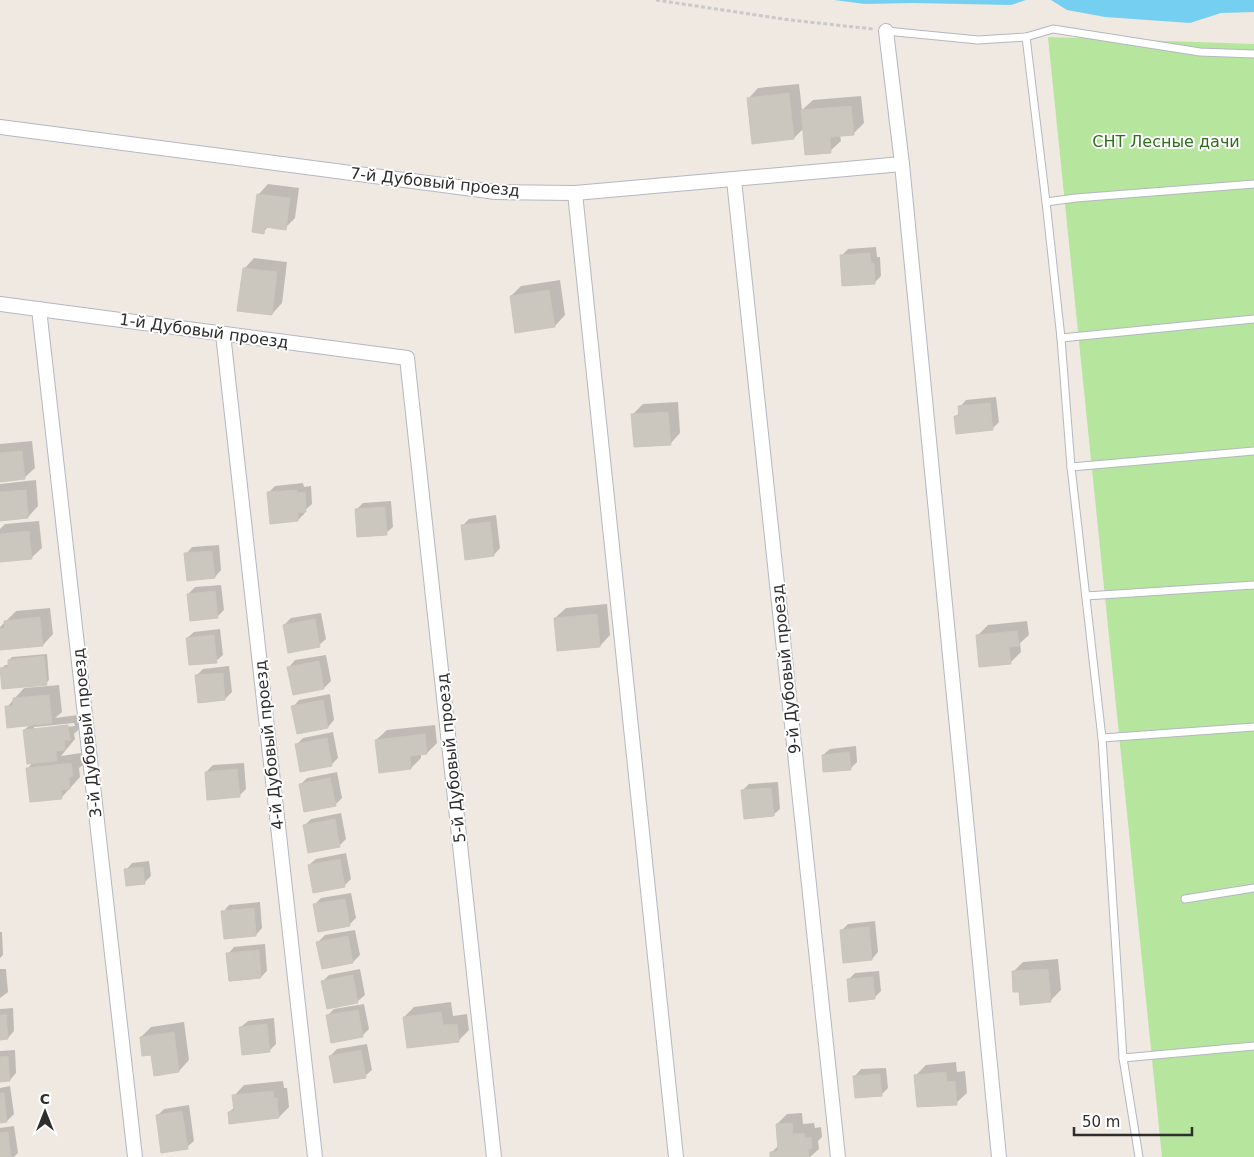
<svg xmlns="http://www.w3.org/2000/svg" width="1254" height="1157" font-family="'DejaVu Sans',sans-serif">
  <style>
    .green { fill: #b6e59e }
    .water { fill: #75cff0 }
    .shadow { fill: #0003; fill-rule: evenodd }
    .building { fill: #cbc7bf; stroke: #cbc5ba }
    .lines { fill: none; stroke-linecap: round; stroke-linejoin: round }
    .service-casing { stroke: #b4b7c1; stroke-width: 9 }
    .minor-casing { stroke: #b4b7c1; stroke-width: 16 }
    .path { stroke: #c9c9c9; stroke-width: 3; stroke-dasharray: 4 2.5; stroke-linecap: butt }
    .service { stroke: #fff; stroke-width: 7 }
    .minor { stroke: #fff; stroke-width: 14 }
    .labels { text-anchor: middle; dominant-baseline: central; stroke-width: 4; stroke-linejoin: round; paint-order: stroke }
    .park-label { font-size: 16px; fill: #2c6e1b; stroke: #fff }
    .street-label { font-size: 16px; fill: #2e2e2e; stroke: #fff }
  </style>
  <rect width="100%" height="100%" fill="#efe9e1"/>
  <!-- green -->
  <path class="green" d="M1048,37L1254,44V1157H1162Z"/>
  <!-- water -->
  <g class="water">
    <path d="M834,0H1026L1011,5L913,3L865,4Z"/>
    <path d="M1051,0H1254V12L1221,13L1190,23L1105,17L1067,10Z"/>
  </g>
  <!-- shadow -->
  <g class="shadow">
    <path d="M799,84L802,110L813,100L861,96L864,123L853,134L840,135L841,141L830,151L804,128L794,138L748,99L758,88Z"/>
    <path d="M268,184L299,188L295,218L285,228L269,226L263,232L258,195Z"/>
    <path d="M876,247L877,257H880L881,276L875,282L841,256L848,249Z"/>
    <path d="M254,258L287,262L282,303L272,314L244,269Z"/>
    <path d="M560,280L565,315L555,326L511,296L521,286Z"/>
    <path d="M996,397L999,422L992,429L955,417L960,412V407L966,400Z"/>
    <path d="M678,402L680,433L670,444L633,414L643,404Z"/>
    <path d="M32,441L35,468L24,478L0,481V444Z"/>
    <path d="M36,480L38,506L28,517L0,519V484Z"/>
    <path d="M303,483L304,487L311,486L312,504L304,511L305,513L298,520L268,493L275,486Z"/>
    <path d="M391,501L393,527L386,533L356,510L363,503Z"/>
    <path d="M496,515L500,548L494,555L462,526L469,519Z"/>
    <path d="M39,521L42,548L31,558L0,561V529L5,524Z"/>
    <path d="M219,545L221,570L215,577L186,554L192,547Z"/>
    <path d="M221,585L224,610L217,617L188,594L195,587Z"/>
    <path d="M607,604L610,635L600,646L555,618L566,608Z"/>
    <path d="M50,608L53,634L43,645L0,649V627L16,611Z"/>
    <path d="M321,613L326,639L319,645L284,625L291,618Z"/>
    <path d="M1027,621L1029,635L1020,643L1021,652L1010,663L978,635L988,625Z"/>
    <path d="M220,629L223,655L216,661L187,638L194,632Z"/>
    <path d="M47,654L49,680L46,683L2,668L5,665H9V660L12,657Z"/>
    <path d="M326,655L331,681L324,688L294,693L289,667L295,660Z"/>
    <path d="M229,666L232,692L225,699L196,676L203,669Z"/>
    <path d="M59,685L62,712L55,718L78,715L80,728L74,734L75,739L61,756L81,753L83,765L79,768L80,777L62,797L27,769L33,762L24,730L31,724L7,707L24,688ZM74,723L75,726L34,730V727Z"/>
    <path d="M330,694L334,720L328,727L293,707L299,700Z"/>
    <path d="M435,725L437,743L427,753L421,754V758L411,768L376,740L387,730Z"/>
    <path d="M333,732L338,758L331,765L296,745L303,738Z"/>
    <path d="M856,746L857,762L851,768L823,755L830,749Z"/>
    <path d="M244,763L246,789L239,796L206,772L213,765Z"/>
    <path d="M337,772L342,798L335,805L300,785L307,778Z"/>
    <path d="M778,782L780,809L773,815L742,791L749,784Z"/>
    <path d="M341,813L346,839L339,846L304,826L311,819Z"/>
    <path d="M346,853L351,879L344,886L309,865L316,859Z"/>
    <path d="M149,861L151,876L144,883L126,870L132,863Z"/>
    <path d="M351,893L356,918L349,925L314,905L321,898Z"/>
    <path d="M260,902L262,928L256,935L223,912L229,905Z"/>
    <path d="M875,921L878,952L872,959L841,931L848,924Z"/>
    <path d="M355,930L360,955L353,962L318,942L325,935Z"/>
    <path d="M0,932H2L3,955L0,958Z"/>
    <path d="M265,944L267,971L261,977L228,954L234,947Z"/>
    <path d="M1058,959L1061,990L1050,1001L1013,972L1023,962Z"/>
    <path d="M0,969H6L8,992L0,998Z"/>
    <path d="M360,969L365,995L358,1001L328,1007L323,981L329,975Z"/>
    <path d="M879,971L881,991L874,998L848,980L855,973Z"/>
    <path d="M451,1002L453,1016L467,1014L469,1030L459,1040L404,1017L414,1007Z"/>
    <path d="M364,1004L369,1029L362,1036L327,1016L334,1009Z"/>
    <path d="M13,1008L14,1031L8,1038H0V1009Z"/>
    <path d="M274,1018L276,1044L270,1050L241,1027L248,1021Z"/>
    <path d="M184,1022L189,1060L179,1071L155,1074L152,1053L141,1037L151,1027Z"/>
    <path d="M367,1044L372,1070L365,1076L330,1056L337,1049Z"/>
    <path d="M15,1050L16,1073L10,1080H0V1051Z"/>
    <path d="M956,1062L957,1072L965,1071L967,1093L956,1103L916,1075L926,1065Z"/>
    <path d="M886,1068L888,1088L881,1095L855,1076L861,1069Z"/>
    <path d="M283,1081L284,1088H287L289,1107L279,1117L229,1112L235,1107L234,1096L244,1085Z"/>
    <path d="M10,1086L14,1114L7,1121L0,1122V1088Z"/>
    <path d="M189,1105L194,1141L187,1147L157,1116L164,1109Z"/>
    <path d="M802,1113L803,1124L814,1123L815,1128L821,1127L822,1137L818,1141L819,1149L810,1157H771V1153L779,1145L777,1124L787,1114Z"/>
    <path d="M14,1126L18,1153L14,1157H0V1128Z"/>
  </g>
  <!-- building -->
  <g class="building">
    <path d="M789,93L794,139L752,144L747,98Z"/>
    <path d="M851,106L854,135L830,137L831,153L805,155L801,110Z"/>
    <path d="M257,194L290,198L286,230L265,227L264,234L252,232Z"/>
    <path d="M870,253L871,263H874L875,284L842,286L840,255Z"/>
    <path d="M243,268L277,272L272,315L237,311Z"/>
    <path d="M549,290L555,327L515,333L510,296Z"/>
    <path d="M990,403L993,430L956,434L954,416H959L958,406Z"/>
    <path d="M668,412L671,445L634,447L631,414Z"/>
    <path d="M22,451L25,479L0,482V453Z"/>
    <path d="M26,490L28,518L0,521V492Z"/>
    <path d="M297,490V493L305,492L306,512L298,513V521L270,524L267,492Z"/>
    <path d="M385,507L387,535L357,537L355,509Z"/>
    <path d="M490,522L494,556L465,560L461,525Z"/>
    <path d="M29,531L32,559L0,562V534Z"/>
    <path d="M212,551L215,578L187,581L184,553Z"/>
    <path d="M215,591L218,618L190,621L187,594Z"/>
    <path d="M597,614L600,647L557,651L554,618Z"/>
    <path d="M40,617L43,646L0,650V629L5,628L4,621Z"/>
    <path d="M315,619L320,647L288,653L283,625Z"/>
    <path d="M1017,631L1019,646L1009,647L1011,664L979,667L976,635Z"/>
    <path d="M214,635L217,663L189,665L186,638Z"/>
    <path d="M44,656L47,685L2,689L0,668L8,667V660Z"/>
    <path d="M319,661L324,689L293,695L287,667Z"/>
    <path d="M223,673L225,700L198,703L195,675Z"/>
    <path d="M49,695L52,723L7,728L5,706H13V698Z"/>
    <path d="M323,700L328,728L297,734L291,706Z"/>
    <path d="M68,725L70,740H64L65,750L56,751L57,761L27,764L23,730Z"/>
    <path d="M425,734L427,754L410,756L411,769L379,773L375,740Z"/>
    <path d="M327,738L332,766L300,772L295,744Z"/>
    <path d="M849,752L851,770L823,772L822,755Z"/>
    <path d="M71,763L73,776L69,777L70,789L61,790L62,799L30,802L26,768Z"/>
    <path d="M237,769L240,797L207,800L205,772Z"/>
    <path d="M330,778L336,806L304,812L299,784Z"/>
    <path d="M771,788L774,816L744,819L741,790Z"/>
    <path d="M335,819L340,847L308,853L303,825Z"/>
    <path d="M340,859L345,887L313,893L308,865Z"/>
    <path d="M143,867L145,884L126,886L124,869Z"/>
    <path d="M345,899L350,926L318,932L313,904Z"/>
    <path d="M254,908L256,936L224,939L221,911Z"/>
    <path d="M869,927L872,960L843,963L840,930Z"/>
    <path d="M348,936L353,963L322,969L316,942Z"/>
    <path d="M259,950L261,978L229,981L226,953Z"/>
    <path d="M255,951L258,978L230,981L227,954Z"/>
    <path d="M1048,969L1051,1002L1020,1005L1019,992H1013L1012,971Z"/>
    <path d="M353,975L358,1003L327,1009L321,981Z"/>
    <path d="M873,977L875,999L849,1002L847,979Z"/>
    <path d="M358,1010L363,1037L331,1043L326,1015Z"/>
    <path d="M441,1012L443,1025L457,1024L459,1042L407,1048L403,1017Z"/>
    <path d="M6,1014L8,1039L0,1040V1015Z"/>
    <path d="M267,1024L270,1052L242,1055L239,1027Z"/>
    <path d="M174,1032L179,1072L154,1076L151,1055L142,1056L140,1037Z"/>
    <path d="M361,1050L366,1078L334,1083L329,1056Z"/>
    <path d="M8,1056L10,1081L0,1082V1057Z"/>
    <path d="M946,1072L947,1082L955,1081L957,1105L917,1107L914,1075Z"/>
    <path d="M880,1074L882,1096L855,1098L853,1076Z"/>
    <path d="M273,1091L274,1098H277L279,1118L229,1124L228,1112L234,1111L232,1095Z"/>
    <path d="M0,1093H4L7,1122L0,1123Z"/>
    <path d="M182,1111L188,1149L161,1153L156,1115Z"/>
    <path d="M792,1123L793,1134L804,1133L805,1138L811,1137L812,1148L808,1149L809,1157H770V1152L778,1151L776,1124Z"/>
    <path d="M8,1132L11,1157H0V1133Z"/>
  </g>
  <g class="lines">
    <defs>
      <g id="service">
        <path d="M886,31L978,40L1026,37L1053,29L1200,52L1254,54"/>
        <path d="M1026,37L1046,202L1061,338L1071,467L1102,738L1123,1058L1139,1157"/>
        <path d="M1046,202L1076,198L1254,184"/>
        <path d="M1061,338L1254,319"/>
        <path d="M1071,467L1254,451"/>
        <path d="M1086,596L1254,585"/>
        <path d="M1102,738L1254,727"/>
        <path d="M1185,899L1254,888"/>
        <path d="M1123,1058L1254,1046"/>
      </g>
      <g id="minor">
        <path d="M886,31L902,164L999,1157"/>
        <path d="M0,127L496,192L575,193L902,164"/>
        <path d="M734,180L838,1157"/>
        <path d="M575,193L676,1157"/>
        <path d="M0,304L407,358L494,1157"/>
        <path d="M39,309L135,1157"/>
        <path d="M223,334L315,1157"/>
      </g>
    </defs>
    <!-- service casing -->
    <use href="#service" class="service-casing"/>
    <!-- minor casing -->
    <use href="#minor" class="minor-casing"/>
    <!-- path -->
    <path class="path" d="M656,0L790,20L873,29"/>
    <!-- service -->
    <use href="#service" class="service"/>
    <!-- minor -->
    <use href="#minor" class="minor"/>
  </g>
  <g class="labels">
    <!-- park labels -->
    <g class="park-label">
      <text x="1166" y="141">СНТ Лесные дачи</text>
    </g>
    <!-- street labels -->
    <g class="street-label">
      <text transform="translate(435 182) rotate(6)">7-й Дубовый проезд</text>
      <text transform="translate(204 331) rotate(8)">1-й Дубовый проезд</text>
      <text transform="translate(786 669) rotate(-96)">9-й Дубовый проезд</text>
      <text transform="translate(87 733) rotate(-96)">3-й Дубовый проезд</text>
      <text transform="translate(269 745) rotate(-96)">4-й Дубовый проезд</text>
      <text transform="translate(451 758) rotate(-96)">5-й Дубовый проезд</text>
    </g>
  </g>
  <!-- north arrow -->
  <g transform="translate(45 1112)" stroke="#ffffff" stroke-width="4" paint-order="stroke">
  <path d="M0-4L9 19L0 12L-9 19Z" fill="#2e2e2e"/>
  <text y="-8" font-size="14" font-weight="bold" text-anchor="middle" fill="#2e2e2e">С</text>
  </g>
  <!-- scale -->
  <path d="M1074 1127v8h118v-8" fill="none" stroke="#2e2e2e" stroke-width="2.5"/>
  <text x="1082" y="1127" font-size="15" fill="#2e2e2e" stroke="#ffffff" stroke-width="4" paint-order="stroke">50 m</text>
</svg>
